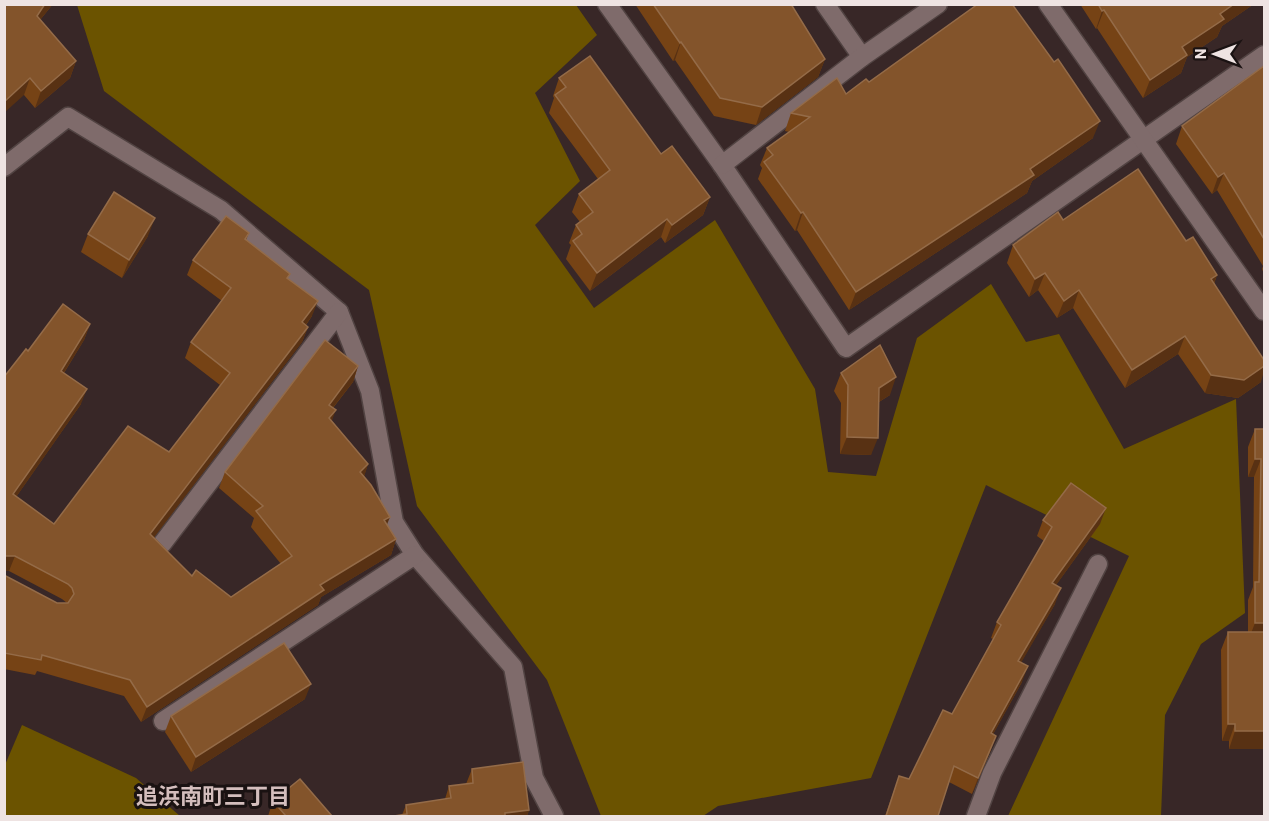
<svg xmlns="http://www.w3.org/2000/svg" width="1269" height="821" font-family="Barlow,'Noto Sans JP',sans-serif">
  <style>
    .forest { fill: #6b5300 }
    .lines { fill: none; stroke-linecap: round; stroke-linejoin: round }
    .street-casing { stroke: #514342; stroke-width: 21 }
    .street { stroke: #7f6b6b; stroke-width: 18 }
    .wall { fill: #764315 }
    .shaded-wall { fill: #583113 }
    .building { fill: #83542b; stroke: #946b48; stroke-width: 1.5 }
    .labels { text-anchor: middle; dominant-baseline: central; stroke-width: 6; stroke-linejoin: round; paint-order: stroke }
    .neighbourhood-label { font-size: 22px; font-weight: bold; fill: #d4bebd; stroke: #1a1212 }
  </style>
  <rect width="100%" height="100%" fill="#382727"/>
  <!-- forest -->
  <g class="forest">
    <path d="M77,5H576L597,35L535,93L580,181L535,225L594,308L715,220L815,389L828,472L876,476L917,338L991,284L1026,342L1059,334L1124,449L1236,399L1245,613L1201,644L1165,715L1161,816H1008L1129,556L986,485L871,778L718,806L703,816H601L547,680L417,506L369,290L104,91Z"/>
    <path d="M22,725L136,778L180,816H5V765Z"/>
  </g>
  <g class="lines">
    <defs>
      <g id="street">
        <path d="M607,4L722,165L846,348L1264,55"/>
        <path d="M825,4L862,57"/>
        <path d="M1048,4L1264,311"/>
        <path d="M722,165L862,57L938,4"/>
        <path d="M4,167L68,117L221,210L339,312L370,391L394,522L415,555L513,667L534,778L554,816"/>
        <path d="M162,544L339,312"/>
        <path d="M163,721L415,555"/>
        <path d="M976,816L992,773L1098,564"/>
      </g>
    </defs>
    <!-- street casing -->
    <use href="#street" class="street-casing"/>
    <!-- street -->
    <use href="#street" class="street"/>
  </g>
  <!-- wall -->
  <g class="wall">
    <path d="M4,4H53L40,20L76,61L70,78L35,108L24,95Z"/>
    <path d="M635,4H791L825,59L818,77L756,125L714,116L675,60L673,61Z"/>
    <path d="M1080,4H1254L1222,26L1217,37L1187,57L1181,73L1143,98L1097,28L1096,29Z"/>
    <path d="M1264,66V274L1262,269L1263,266L1217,190L1212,194L1176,144L1182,126Z"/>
    <path d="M559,78L661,154L710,197L703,215L665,243L661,237L590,291L566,259L571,245L569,243L576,225L580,222L572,212L579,194L598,179L549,113L554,98L553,96Z"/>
    <path d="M869,82L1093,138L1032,181L1027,193L849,310L797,230L795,231L758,179L762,168L760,165L767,148L789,132L785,131L791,113L846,94Z"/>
    <path d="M1063,220L1186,241L1217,275L1214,284L1261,382L1238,398L1205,393L1178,354L1125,388L1073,308L1057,318L1038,290L1029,297L1007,263L1013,245Z"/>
    <path d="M249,233L246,240L288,279L312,316L306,325L308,327L302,342L154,537L192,576L231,597L281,564L251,527L254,518L219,488L225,472L358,366L353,382L333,408L332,421L368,464L364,476L387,525L396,539L391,555L321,597L318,605L141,722L124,696L37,671L35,675L4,669V575L57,603H67L62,599L9,571L28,351L90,324L84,340L64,373L81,404L16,497L54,524L169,452L220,385L185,358L191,342L222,301L187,275L193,260Z"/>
    <path d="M88,234L148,236L122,278L81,252Z"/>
    <path d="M841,373L890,395L879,402L871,455L840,454L841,403L834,391Z"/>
    <path d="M1255,429H1264V749H1229V741H1222L1221,650L1228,632H1248V600L1253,587L1254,477H1248V447Z"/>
    <path d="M1043,520L1100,524L1056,585L1055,604L1021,662L1022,682L993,734L990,752L972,794L949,782L938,816H885L899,776L909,779L952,714L993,639L991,638L997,622L1044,541L1037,536Z"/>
    <path d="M305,699L191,772L165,732L171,716Z"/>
    <path d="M472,769L529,810L527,816H394L402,815L406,805L445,799L449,786L466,784Z"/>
    <path d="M273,801L332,816H268Z"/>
  </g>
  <!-- shaded-wall -->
  <g class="shaded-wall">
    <path d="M45,4H53L30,32L37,16Z"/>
    <path d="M1234,4H1254L1222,26L1217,37L1187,57L1181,73L1143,98L1150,80L1182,47L1220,14Z"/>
    <path d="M1104,10L1097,28L1096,29L1102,11Z"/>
    <path d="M681,42L675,60L673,61L680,43Z"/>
    <path d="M825,59L818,77L756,125L762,107Z"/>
    <path d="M76,61L70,78L35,108L41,91Z"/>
    <path d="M30,78L24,95L4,113V102Z"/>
    <path d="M1100,121L1093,138L1032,181L1027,193L849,310L856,292Z"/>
    <path d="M1224,173L1217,190L1212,194L1218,177Z"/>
    <path d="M710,197L703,215L665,243L672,225Z"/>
    <path d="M803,212L797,230L795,231L801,213Z"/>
    <path d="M155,218L148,236L122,278L129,260Z"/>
    <path d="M667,219L661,237L590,291L597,273Z"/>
    <path d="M1045,273L1038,290L1029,297L1035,279Z"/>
    <path d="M1217,275L1210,293L1211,279Z"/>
    <path d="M1079,290L1073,308L1057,318L1064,301Z"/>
    <path d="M318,301L312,316L296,338L302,322Z"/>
    <path d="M90,324L84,340L55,387L61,371Z"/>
    <path d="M308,327L302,342L145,549L150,534Z"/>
    <path d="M1185,336L1178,354L1125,388L1132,370Z"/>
    <path d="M358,366L353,382L323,420L329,405Z"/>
    <path d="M1264,366V371L1261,382L1238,398L1205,393L1211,375Z"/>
    <path d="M896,377L890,395L872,406L879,388Z"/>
    <path d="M87,389L81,404L7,510L13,494Z"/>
    <path d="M336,410L330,425L329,418Z"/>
    <path d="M847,437L878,438L871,455L840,454Z"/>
    <path d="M1255,459H1261L1254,477H1248Z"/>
    <path d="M368,464L363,480L360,472Z"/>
    <path d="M1106,508L1100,524L1046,599L1052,583Z"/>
    <path d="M390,517L384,532V520Z"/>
    <path d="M396,539L391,555L321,597L318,605L141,722L147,707L320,585Z"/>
    <path d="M4,556H15L9,571H4Z"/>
    <path d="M1061,588L1055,604L1013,677L1018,661Z"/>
    <path d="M1255,623H1264V641H1248Z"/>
    <path d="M1028,666L1022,682L985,749L991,733Z"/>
    <path d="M311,684L305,699L191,772L196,757Z"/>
    <path d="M1228,724H1235L1229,741H1222Z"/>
    <path d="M1235,731H1264V749H1229Z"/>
    <path d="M996,736L990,752L972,794L978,778Z"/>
    <path d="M529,810L527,816H504L505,813Z"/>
  </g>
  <!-- building -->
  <g class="building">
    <path d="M4,4H45L37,16L76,61L41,91L30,78L4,102Z"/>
    <path d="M653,4H791L825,59L762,107L720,98L681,42L680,43Z"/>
    <path d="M978,4H1012L1054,62L1058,59L1100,121L1030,169L1034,175L856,292L803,212L801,213L764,162L773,155L767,148L810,117L791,113L837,78L846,94L866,79L869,82Z"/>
    <path d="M1098,4H1234L1220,14L1224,19L1182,47L1187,55L1150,80L1104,10L1102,11Z"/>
    <path d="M590,56L661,154L672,146L710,197L672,225L667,219L597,273L573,241L582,234L576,225L593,212L579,194L610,170L555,95L566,87L559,78Z"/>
    <path d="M1264,66V239L1224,173L1218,177L1182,126Z"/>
    <path d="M1138,169L1186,241L1193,237L1217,275L1211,279L1264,360V366L1244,380L1211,375L1185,336L1132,370L1079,290L1064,301L1045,273L1035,279L1013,245L1058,212L1063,220Z"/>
    <path d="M114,192L155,218L129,260L88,234Z"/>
    <path d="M226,216L249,233L245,239L290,274L287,278L318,301L302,322L308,327L150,534L192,576L196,570L231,597L292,556L256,511L263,506L225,472L325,340L358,366L329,405L336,410L329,418L368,464L360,472L371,485L390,517L384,520L396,539L320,585L324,590L147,707L130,680L42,655L41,660L4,653V575L57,603H68L74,594L72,588L68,584L15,556H4V377L26,349L28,351L63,304L90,324L61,371L87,389L13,494L54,524L128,426L169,452L230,373L191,342L231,288L193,260Z"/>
    <path d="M880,345L896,377L879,388L878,438L847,437L848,385L841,373Z"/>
    <path d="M1255,429H1264V623H1255V582H1259L1261,459H1255Z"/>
    <path d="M1071,483L1106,508L1052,583L1061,588L1018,661L1028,666L991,733L996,736L978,778L954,766L938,816H886L899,776L909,779L943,710L952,714L1001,625L997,622L1052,527L1043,520Z"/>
    <path d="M1228,632H1264V731H1235V724H1228Z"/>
    <path d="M284,643L311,684L196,757L171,716Z"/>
    <path d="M523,762L529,810L505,813V816H394L407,814L406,805L451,798L449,786L473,783L472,769Z"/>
    <path d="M300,779L332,816H286L273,801Z"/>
  </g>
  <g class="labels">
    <!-- neighbourhood labels -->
    <g class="neighbourhood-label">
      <text x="213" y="795">追浜南町三丁目</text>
    </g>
  </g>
  <!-- border -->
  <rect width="1269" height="821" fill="none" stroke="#eee3e2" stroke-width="12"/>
  <!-- north arrow -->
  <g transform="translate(1215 54) rotate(270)" stroke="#1a1212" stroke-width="4.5" paint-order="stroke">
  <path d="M0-4.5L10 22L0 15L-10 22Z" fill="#eee3e2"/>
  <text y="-9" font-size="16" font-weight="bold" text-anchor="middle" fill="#eee3e2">N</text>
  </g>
</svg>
